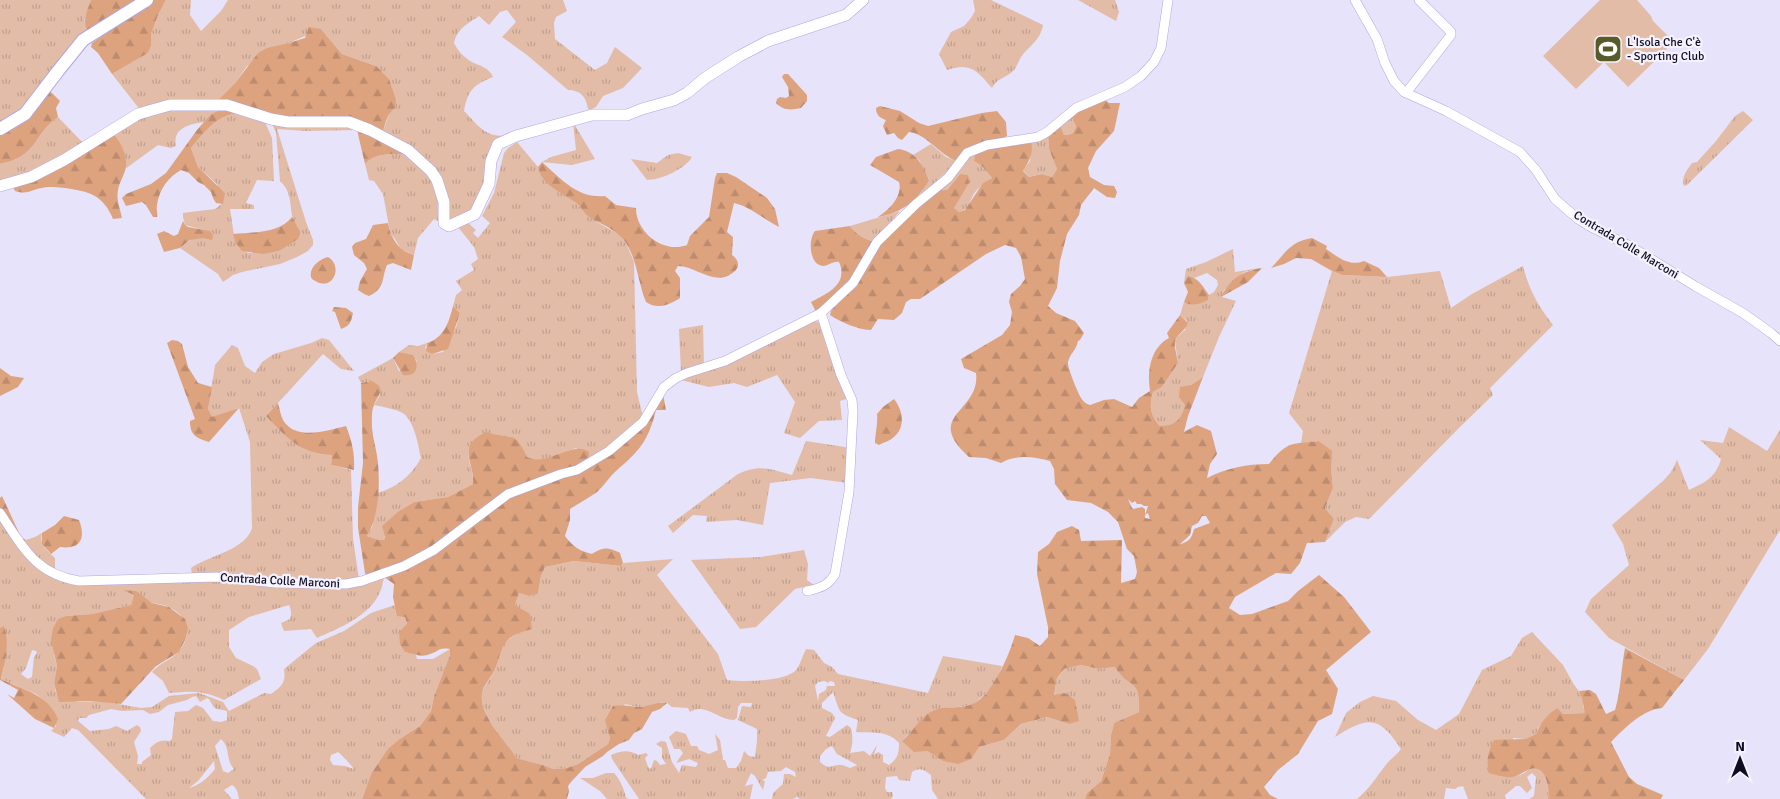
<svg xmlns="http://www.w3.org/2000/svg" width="1780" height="799" font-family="Signika,sans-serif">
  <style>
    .grass { fill: url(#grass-tufts); fill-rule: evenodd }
    .forest { fill: url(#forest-firs); fill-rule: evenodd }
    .pitch { fill: #e2bca6 }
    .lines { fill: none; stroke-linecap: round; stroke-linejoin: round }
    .minor-casing { stroke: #b1a6e0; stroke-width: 10 }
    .tertiary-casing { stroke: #b1a6e0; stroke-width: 12 }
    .secondary-casing { stroke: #b1a6e0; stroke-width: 14 }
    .minor { stroke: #fff; stroke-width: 9 }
    .tertiary { stroke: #fff; stroke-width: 11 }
    .secondary { stroke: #fff; stroke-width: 12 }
    .labels { text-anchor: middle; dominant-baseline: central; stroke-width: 4.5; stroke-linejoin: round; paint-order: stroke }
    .poi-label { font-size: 12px; fill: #110c21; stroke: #f3f2fe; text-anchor: start }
    .street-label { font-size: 12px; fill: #110c21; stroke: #f3f2fe }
  </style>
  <defs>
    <pattern id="grass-tufts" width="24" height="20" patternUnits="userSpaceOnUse" patternTransform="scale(1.25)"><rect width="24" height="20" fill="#e2bca6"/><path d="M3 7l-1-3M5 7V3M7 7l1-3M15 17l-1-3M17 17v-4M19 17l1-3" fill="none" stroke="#c1a08f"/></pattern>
    <pattern id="forest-firs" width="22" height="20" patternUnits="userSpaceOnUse" patternTransform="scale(1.25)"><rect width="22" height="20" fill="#dda37f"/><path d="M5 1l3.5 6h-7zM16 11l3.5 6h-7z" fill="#bd8b6d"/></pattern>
  </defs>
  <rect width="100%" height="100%" fill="#e6e3fb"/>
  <!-- grass -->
  <g class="grass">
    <path d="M0,0H91L84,20L89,32L30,105L0,125Z"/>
    <path d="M166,0H191L190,15L201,31L221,11L228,0H563L567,11L556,17L554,23L555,39L595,70L607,63L615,47L642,68L623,88L603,96L596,107L592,109H588C586,96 580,90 568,90L527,55L502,37L516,22L507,10L500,12L489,25L479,16C468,23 456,30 454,43C458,51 463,56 470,61C479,66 489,67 493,77C473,85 468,90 464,111C476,123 486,139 506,135L474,208L449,220L442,184L383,131L390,112L376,66L342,54L321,29L289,43L247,66L236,82L217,101L141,111L112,74L148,53L151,46V34L158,15Z"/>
    <path d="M973,0H991L1043,25C1040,41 1029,46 1021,57C1018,62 1017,67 1013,71C1006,78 997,78 992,88C977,71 971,62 947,70L939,54L951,32L964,26L971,18L975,11Z"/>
    <path d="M1078,0H1115L1119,12L1116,21Z"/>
    <path d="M168,108H223L210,115L204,122C190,124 172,128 176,146L171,148L158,145L125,169C127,155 122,145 114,134L147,115Z"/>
    <path d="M1743,111L1753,120L1687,185L1684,186C1681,177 1687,170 1692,163L1697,162L1716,141L1735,116Z"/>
    <path d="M239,113L263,118L272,138L274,181L257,180L246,203L254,205V209H230L235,242L248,253L271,252L279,251L300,231C298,227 293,221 292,216C290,203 291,191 280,181L276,132L270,120L342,124L357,130L305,131L277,129L306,222L313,240V245L308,251L297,257L280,264L242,272L233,275L223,282L218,274L180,248L204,230L185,225L183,217V213L215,209L223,203L217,184L198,167L191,148C205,132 216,115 239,113Z"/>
    <path d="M1072,114V118L1076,126C1074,133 1072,135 1064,135L1060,124Z"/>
    <path d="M58,117L85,145L50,165L0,183V164C39,156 33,134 58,117Z"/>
    <path d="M573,122L595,159L572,165L542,162L551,157L576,150Z"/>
    <path d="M1048,135L1049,149L1057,169L1052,177L1042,174L1029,177L1023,170L1030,161L1031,142Z"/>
    <path d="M517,142L538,167L539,171L597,222L620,235L627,245L634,262L637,392L643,417L619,440L587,460L576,448C565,452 538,465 527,457C521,452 515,442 510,436H498L469,447C466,460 474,470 473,484L448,497L414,502L399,511L383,530L385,535L384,540H379L367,536L372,527L378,493C397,487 411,476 421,458C418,445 415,423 404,414C397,409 383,407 374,405L380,395L371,381L361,383L358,377L393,358L399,371L417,361L413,356L399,352L409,345L418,346L427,343L425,348L432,354L443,352L456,327L460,313L453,306L456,295L462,290L456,281L474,270L471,264L478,259L474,247L458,227L466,221L476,230L473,233L478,238L490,223L482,216L494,193L504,153L508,148Z"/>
    <path d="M931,144L946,157L956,161L950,169L920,195L929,179L919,160L913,155Z"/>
    <path d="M975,152L974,161L982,166L992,178C987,182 980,186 976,191C969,199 971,209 959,212L953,208L969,183L960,174L947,190H937L962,161Z"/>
    <path d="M678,153L692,157C685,169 661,180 647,180L631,159L657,163L668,155Z"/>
    <path d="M405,154L427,169L440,195L439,222L434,219L418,238L414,255L401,249L393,236L391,237L383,194L374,181L369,180L365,164C374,153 391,154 405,154Z"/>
    <path d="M900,211L875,242C864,239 857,235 850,226Z"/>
    <path d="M1233,249L1235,272L1261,268L1244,272L1224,290L1222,297L1236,301L1219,337L1203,377L1191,385L1183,415L1178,421L1167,426H1160C1150,415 1149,406 1153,392L1162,387L1178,363L1175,341L1177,337L1185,330L1187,321L1180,315L1184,302C1193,307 1199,303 1208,300L1209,295L1214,292L1218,285L1217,280L1207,273L1194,278L1189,276L1184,283L1186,269L1206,262Z"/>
    <path d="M1523,266C1529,290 1538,306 1553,325L1490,388L1493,395L1462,425L1369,519L1356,517L1345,522L1325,542L1334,519L1325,508L1333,488L1331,468V451L1319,441L1301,443L1303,431L1289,413L1332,271L1342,275L1387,277L1440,271L1451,308L1472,294Z"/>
    <path d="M812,321L821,322L849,398L840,401L842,420L819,421L800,438L784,433L795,402L777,375L747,387L734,383L709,387L677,379Z"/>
    <path d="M703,325L704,366L681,372L679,329Z"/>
    <path d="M322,338L329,340L354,371L341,369L323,354L266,416C284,436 304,455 332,455L331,465L351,470L353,539L359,579L328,582L192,574L191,568C208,556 246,550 252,528L250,442L239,408L212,418L208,409L215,365L232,345L238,348L245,366L255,373L262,362L274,354L311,343Z"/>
    <path d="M1729,427L1767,451L1780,430V530L1708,649L1684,680L1609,638L1585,612L1591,599L1629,565L1623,544L1612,525L1664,480L1671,472L1677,460L1689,490C1706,482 1716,477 1721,459L1700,440L1723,443Z"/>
    <path d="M806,441L851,448L848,483L811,478L770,483L763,525L737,520L706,522L707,516L693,515L673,533L668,526L738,474C761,464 769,469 792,475Z"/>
    <path d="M0,517L22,550L63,579H161L333,585L384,577C383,582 382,588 380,592C370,616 339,628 317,638L311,629L284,631L281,623L290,619C292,614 291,609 289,605L249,617L229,630V647L236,658L253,666L257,669L261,679L224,700C202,690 193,691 169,693L163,681L152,672C159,663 172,660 179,651C193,635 188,616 169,607C163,604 156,604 150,602C142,598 133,594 125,591L134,595L131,605L92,614L66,616L58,620L53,628L54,655L57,666L54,683L56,693L78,702L101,701L141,708L152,707L169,696L199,693L223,702L229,711L264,693L271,694C282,686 286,683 284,669L316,643L344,631L371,613L395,605L405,617L407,624L405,652L416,655L417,659H433L450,649V655L434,696L431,711L420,726L401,738L371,774L362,799H239C238,793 237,788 232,785L224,790L232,799H146L78,730L72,728L64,737L51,731L56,726L45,701L36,694L1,679L4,667V627L0,628ZM32,650L36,651L37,653L34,657L32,677L28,679L21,674L26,668ZM196,696L200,702L207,698L209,699C216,711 214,708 227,711V720L221,722L213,721L203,708L196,705L188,711L175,712L172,739L170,741C161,740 157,741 150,748L151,755L142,762V764H137L138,756L134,742L141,731L140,727L137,725L127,731L116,726L109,729L90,731L78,721L79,718H86L89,715L111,709L122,711L143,710L150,714L159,712L168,705L187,700L192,697ZM221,739C231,748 225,759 234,769L228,773L223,771L215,746ZM338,752C341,754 352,766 354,769L345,766L333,765L330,760L331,755ZM214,761L215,769C208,778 200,785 189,788L198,781Z"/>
    <path d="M42,533C39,545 47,550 55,558V569L43,564L24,542L26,540L35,537Z"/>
    <path d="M804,550L808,564L807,580L814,585L795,589L756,627L740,629L691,560L761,557Z"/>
    <path d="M673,559L657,575L718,654L727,680C743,682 785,682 796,670C800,665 803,655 806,649L814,650L824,663L832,667L838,674L928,693L943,656L1002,666L998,677L988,691L973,705L933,710L902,741L927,751L943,761L979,747L1004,740L1021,724L1047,717L1069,724L1054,696L1057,678L1064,669L1081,665L1099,669L1115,667C1129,691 1140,675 1139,712L1114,723L1111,735L1110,754L1101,781L1087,793L1085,799H938L932,790L931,775C924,769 919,767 912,772L910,781L899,780L897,776L886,777L885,788L887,792H892L893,796L891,799H800L797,797L793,799H772L773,793L783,784L784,774H790L796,777L795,772L786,767L781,771L768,772L766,778L762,780L765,781L763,790L755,776L751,773L745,786L753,784L750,799H639L612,759L611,755C620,751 629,749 638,755L646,753L648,755L645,758L648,767L651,769L654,760L657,761L660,765L666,764L662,758V748L656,744L661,741L666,742L672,762L679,773L682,765L696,767L698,763L689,759L676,763L683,753L680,749H674L669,737L676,731L686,734L691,746H697L699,750L709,754L718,750L715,734L720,740L723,760H725L728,768H736L741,761L744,751L749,756L755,757L757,741V729L738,720L742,706L751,707L752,703H741L738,707L737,718L734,720C718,720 705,702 690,712L688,708L672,707L667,703L662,702L647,706L637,707L625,704L608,729L610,738L608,744L578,764L567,768L552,769L543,765L516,758C506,741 479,715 482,694C484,684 493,676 496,667C502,645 501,642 521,632L515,605L519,593L529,596L538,594L541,576L545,567L574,561L621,566L623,563ZM825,681L828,683L830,681L834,682L835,686H827L826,690L819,694L818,701L815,686L818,682ZM833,692C840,712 837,713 858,720L856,732C873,734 886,729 899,743C899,753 898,759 889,765L883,762V755L878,752L874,755L877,745L870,756L864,751L850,753C853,744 853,737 851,728L847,725L830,737L826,736L835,718L832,713L822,708V703ZM832,746L837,754L857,765L850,768C847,767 844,765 841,765C831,764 830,771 820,762V756L826,749Z"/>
    <path d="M1532,632L1563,665L1573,683L1583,697V707L1586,713L1562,714L1539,726L1536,734L1525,739L1513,738V777C1516,776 1521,775 1524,773C1527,771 1527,770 1531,769C1546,765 1550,789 1548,799H1529L1534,796L1536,777L1532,773L1527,777L1532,788L1527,793L1520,786H1516L1505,795L1506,799H1468L1463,786L1458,787L1455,789L1446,788L1444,799H1357C1370,788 1375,779 1385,766C1390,759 1396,756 1401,749C1379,715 1368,716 1335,737L1346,713L1360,702L1373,696L1396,701L1418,720L1436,730L1459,714L1482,670L1511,656L1522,638Z"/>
    <path d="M606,773H614C620,779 624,789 626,798L629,799H607L600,791L580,778H593Z"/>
  </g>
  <!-- forest -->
  <g class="forest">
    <path d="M91,0H140L89,32C81,22 87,11 91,0Z"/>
    <path d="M154,0H166L158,15L151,34V46L148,53L112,74L98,53L91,47L92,43Z"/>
    <path d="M309,27L321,29L342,54L376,66L389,79L396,100L395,108C387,114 386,122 383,131L277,115L217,101L236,82L258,53L267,48L289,43L305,38Z"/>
    <path d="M784,74H788L807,95V101L801,108C791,110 784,111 776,103L777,99L780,97L786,98L789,96L788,87L782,77Z"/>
    <path d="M50,91L60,101L56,108L58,117C33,134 39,156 0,164V130Z"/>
    <path d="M1104,99L1109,103H1120L1114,131L1096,151L1088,168L1090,177L1104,185L1114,186L1117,192L1115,198L1107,197L1094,188L1081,205L1079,215L1067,234L1060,261L1057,288L1048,306L1056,313L1075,321L1084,333L1080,340L1078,341C1076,351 1070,353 1068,362C1067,367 1078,393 1081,398C1084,402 1086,404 1090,405L1104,400L1114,399L1132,407L1139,398L1150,391C1147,372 1150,348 1169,338L1167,333L1180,315L1188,323C1185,330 1181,332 1177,337C1172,343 1177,355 1178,363L1162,387L1153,392C1149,406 1150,415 1160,426C1175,426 1182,419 1185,405L1179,397L1180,387L1191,385L1203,377L1188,416L1184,432L1197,425L1211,431L1217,454L1210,464L1207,478C1227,468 1247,464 1269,464C1287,441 1292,444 1319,441L1332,451L1331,468L1333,488L1325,508L1334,519L1325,542L1307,543L1300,563L1291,574L1276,573L1235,597L1229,608L1240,615L1252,614L1288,601L1298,591L1319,575L1344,597L1371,632L1326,670L1338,689L1332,714L1318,721L1298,754L1278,770L1264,787L1270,795L1278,799H1085L1087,793L1101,781L1110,754L1111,735L1114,723L1139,712C1140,675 1129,691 1115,667L1099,669L1081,665L1064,669L1057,678L1054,695L1065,693L1075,700L1079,721L1069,724L1047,717L1021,724L1004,740L979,747L971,759L958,764L943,761L927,751L914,752L902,741C913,732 919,718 932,711C938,707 961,708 970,705C990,700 1010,654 1015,635L1028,638L1040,646L1048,637V627L1037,574L1038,552L1049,544L1057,532L1072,526L1079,530L1081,541L1122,540L1121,583L1135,579L1137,572L1134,556L1127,549L1118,522L1108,512L1091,503L1067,500L1055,484L1054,469L1050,461C1035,457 1015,454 1001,463L986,458L969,457C922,415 981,412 976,373L964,368L961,359L1002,335L1010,325L1012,312L1009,302L1011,294L1020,286L1025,279L1021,257L1016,248L1005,245L986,254L920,299H911L906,302L902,313L894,320L878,319L871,330C859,330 840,322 830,315L832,308L881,243L937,190H947L960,174L968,175L969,183L954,208L959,212L965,210L983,183L992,178L982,166L974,161L975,152L995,146L1031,142C1034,153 1029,161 1023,171L1029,177L1042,174L1052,177L1057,169L1049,149L1048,135L1060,124L1064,135C1072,135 1074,133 1076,126L1072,118V114ZM1128,499L1132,503L1135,501L1137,504H1141L1144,506H1148L1145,515L1148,513L1150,519L1145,518V509L1142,507L1134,509L1132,508ZM1202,516H1206L1210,523L1194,529C1192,538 1189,542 1180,544L1190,535L1192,526L1198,523Z"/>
    <path d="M880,106L900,111L919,123L928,126L982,113L997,111L1006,122L1007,136L956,161C939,154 925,133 909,132L902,140L898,138L894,133L887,135L883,126L886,120C880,118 876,115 876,108Z"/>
    <path d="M223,108L239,113C216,115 205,132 191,148L198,167L225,193L223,204L216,203L213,198L211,192L204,185L198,182L189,173L181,170C168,177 159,190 157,205C156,210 158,212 157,217H153L146,205L142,202L126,206L122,198L126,194L151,184L166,173L197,130L210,115Z"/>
    <path d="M361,129L405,154C391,154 374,153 365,164L357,130Z"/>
    <path d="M114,134C122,144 129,158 125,171C123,177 119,184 118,190C116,199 120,209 122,218L113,219C109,209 103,200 93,195C84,190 52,185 42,188C30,190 28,195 15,191L12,185Z"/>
    <path d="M898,149C915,151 923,164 929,180C918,201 901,213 878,217C889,210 903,196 899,182L870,165L876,157Z"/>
    <path d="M542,162C561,179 578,199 605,196L616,205L636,208C636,233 664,254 687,245L690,236L709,217L715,178L717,173H727L736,177L767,198L775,209L779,227C763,219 751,207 734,203L727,232L733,237L732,255C735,257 738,260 738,265C738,269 734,272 731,274C715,286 695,266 678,266L675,271L680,278V298C669,305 657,310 646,302C637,281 637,251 619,235C610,227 599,223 589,217C584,213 581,207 576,203C563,193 541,185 538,167Z"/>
    <path d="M292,217L300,231V234L298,239L279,251L263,254L242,251L235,242L233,234C252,232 279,234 292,217Z"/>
    <path d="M183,221L185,225L188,227L210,231L213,235L212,240L203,238L190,240L180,248L164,252L157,234L164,231L174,236L178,234Z"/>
    <path d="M388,223L391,236H392C397,247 403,251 414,255L411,270L393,263L387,265C381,279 386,288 369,296L364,294L358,290L360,281L367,269L364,263L354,255L352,247L355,243L366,239L373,225Z"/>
    <path d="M850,226C857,235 864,239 875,242L847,287L828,304L813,313L815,310L811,302C826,294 849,285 839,262C832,261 829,266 823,266C809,265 808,239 815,231Z"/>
    <path d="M1312,238L1327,246L1326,249C1338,257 1349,267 1364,261L1379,268L1387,277L1342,275L1332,271L1311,259L1296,258L1284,264L1271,268C1286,253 1289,242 1312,238Z"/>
    <path d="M328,257C343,266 334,290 317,282C314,280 312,280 311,277C309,267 320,259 328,257Z"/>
    <path d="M1262,268L1248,282L1221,297C1230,278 1243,271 1262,268Z"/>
    <path d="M1188,276C1199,278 1203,287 1209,295L1208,300C1200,304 1192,307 1184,302L1188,292L1184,283Z"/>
    <path d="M453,306L460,313L448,349L432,354L426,351L427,343C444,338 449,322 453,306Z"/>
    <path d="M334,307L346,308L353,313C351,322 350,326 341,329L335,312L332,311Z"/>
    <path d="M172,340L178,341L182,344L188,367L198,383L212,387L208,409L212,417L239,408L209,442C196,438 190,435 190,421L195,419L167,343Z"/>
    <path d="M399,352L413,355C420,366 417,377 403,375L393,358Z"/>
    <path d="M0,368L11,376L24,378L18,387L0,396Z"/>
    <path d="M371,381C388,388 378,394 374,405C371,412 372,421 372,428C373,440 377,451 378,463C380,486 379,516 367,536L379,540H384L385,537L382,526L399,511L414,502L448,497L473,484C475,461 455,447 486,432C513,441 513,428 527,457C549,467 572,440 589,452V456L587,460L578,465L536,480L415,558L367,576L365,573L358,528V507L363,463L361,383Z"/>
    <path d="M663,394L666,410H656C648,442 639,451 616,471C609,477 604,486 597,492C589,498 579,503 570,509V520L565,536C573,547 580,551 592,554C604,547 607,547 620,553L623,563L621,566L574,561L545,567L541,576L538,594L529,596L519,593L515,605L530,614L532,629C504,637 504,641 496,667C493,676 483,684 482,694C479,716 506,740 516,758L543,765L553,769L567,768L578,764L608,744L610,738L605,720L613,706C624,705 628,706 638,707C648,707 657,701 667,703L660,709L652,712L642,729L634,733L629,740L619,744L607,752L603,756L585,767L571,782L568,786L569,791L567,799H362L371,774L388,749L401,738L420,726L431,711L434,696L450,655V649C438,647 440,651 430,654C422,658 413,654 405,652L400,644L399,632L407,624L405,617L397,616L393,597L394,584L384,577L403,570L510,496L607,456L628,441L642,427Z"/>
    <path d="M894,399C903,410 906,427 894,437C890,441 884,442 879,445L875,443C875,434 878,424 877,414L883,407Z"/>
    <path d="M278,403C280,410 281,419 286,424C300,440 329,430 346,426C352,441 355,454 354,470L331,465L332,455C300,454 286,437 266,416Z"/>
    <path d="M2,496L21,537L26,540L24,542L0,509V498Z"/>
    <path d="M64,516L79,520C86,538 81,550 60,547L51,554L42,544V533L55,525Z"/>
    <path d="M123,590L136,591L152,603L169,607L185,619L188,628L186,638L179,652L156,666L121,704L91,701L59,702L54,683L57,666L51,640L53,628L58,619L66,616L92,614L131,605L134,595Z"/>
    <path d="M4,626C10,643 5,662 1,679C23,690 48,694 58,719L54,728L35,719L7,694L14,698L18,690L0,680V628Z"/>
    <path d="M1625,648L1684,680L1662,708C1643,709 1624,729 1611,742L1629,777L1637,784L1663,795L1661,799H1548C1550,789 1546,765 1531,769C1525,770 1520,776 1513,777C1505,778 1497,775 1489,773C1486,759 1488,752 1494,740L1525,739L1536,734C1541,722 1547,715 1557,708L1563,714L1585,713C1583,705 1583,698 1579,691L1590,690L1596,694L1606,714L1615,710C1621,690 1621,669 1625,648Z"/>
  </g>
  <!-- pitch -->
  <path class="pitch" d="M1600,0H1637L1651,16L1653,21L1674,42L1628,87L1604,62L1576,89L1543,56Z"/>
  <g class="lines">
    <defs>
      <g id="minor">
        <path d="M1355,0L1377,39L1385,63L1394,81L1404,92L1446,111L1520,152L1536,170L1555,199L1578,219L1591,227L1630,246L1695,286L1743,313L1771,333L1780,341"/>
        <path d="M1406,93L1451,35V32L1419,0"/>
        <path d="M0,513C23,547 35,574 79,581L217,577L276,583L346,584L362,581L404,566L434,550L508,494L561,474L577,470L609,451L643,422L664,387L676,378L687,373L725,361L821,313L853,283L877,242L916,204L948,178L967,153L987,145L1038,137L1047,132L1076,108L1125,87L1141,76L1154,62L1161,48L1168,0"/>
        <path d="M807,591C820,588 828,586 835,574L849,492L853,411L852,400L841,375L821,313"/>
      </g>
      <path id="tertiary" d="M0,186L31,177L64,160L138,114L170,105H227L271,119L288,122H349L370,130L408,150L431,171L437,180L444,202V223L449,226L475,214L489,184L491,161L498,144L516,136L592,115H627L642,109L674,100L687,93L705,78L738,57L768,41L846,15L863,0"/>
      <path id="secondary" d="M0,129L25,114L58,71L83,40L147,0"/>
    </defs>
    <!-- minor casing -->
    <use href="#minor" class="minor-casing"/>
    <!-- tertiary casing -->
    <use href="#tertiary" class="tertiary-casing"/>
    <!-- secondary casing -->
    <use href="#secondary" class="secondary-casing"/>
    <!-- minor -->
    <use href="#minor" class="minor"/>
    <!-- tertiary -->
    <use href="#tertiary" class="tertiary"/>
    <!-- secondary -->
    <use href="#secondary" class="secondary"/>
  </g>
  <!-- icons -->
  <defs>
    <symbol id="stadium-square" viewBox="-11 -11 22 22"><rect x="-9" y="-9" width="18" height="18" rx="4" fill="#585b29" stroke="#f3f2fe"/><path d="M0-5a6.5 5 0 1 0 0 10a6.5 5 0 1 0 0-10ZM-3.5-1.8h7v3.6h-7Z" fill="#fff"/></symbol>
  </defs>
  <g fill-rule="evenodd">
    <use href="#stadium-square" x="1592" y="33" width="32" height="32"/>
  </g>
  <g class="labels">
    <!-- poi labels -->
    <g class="poi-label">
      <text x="1627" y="42">L'Isola Che C'è<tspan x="1627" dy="14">- Sporting Club</tspan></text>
    </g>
    <!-- street labels -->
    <g class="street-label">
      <text transform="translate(1626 245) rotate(31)">Contrada Colle Marconi</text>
      <text transform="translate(280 581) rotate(3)">Contrada Colle Marconi</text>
    </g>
  </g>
  <!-- north arrow -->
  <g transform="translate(1740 759)" stroke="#f3f2fe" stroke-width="4" paint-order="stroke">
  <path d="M0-4L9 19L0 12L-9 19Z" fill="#110c21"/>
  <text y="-8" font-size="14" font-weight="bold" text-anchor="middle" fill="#110c21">N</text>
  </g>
</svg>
